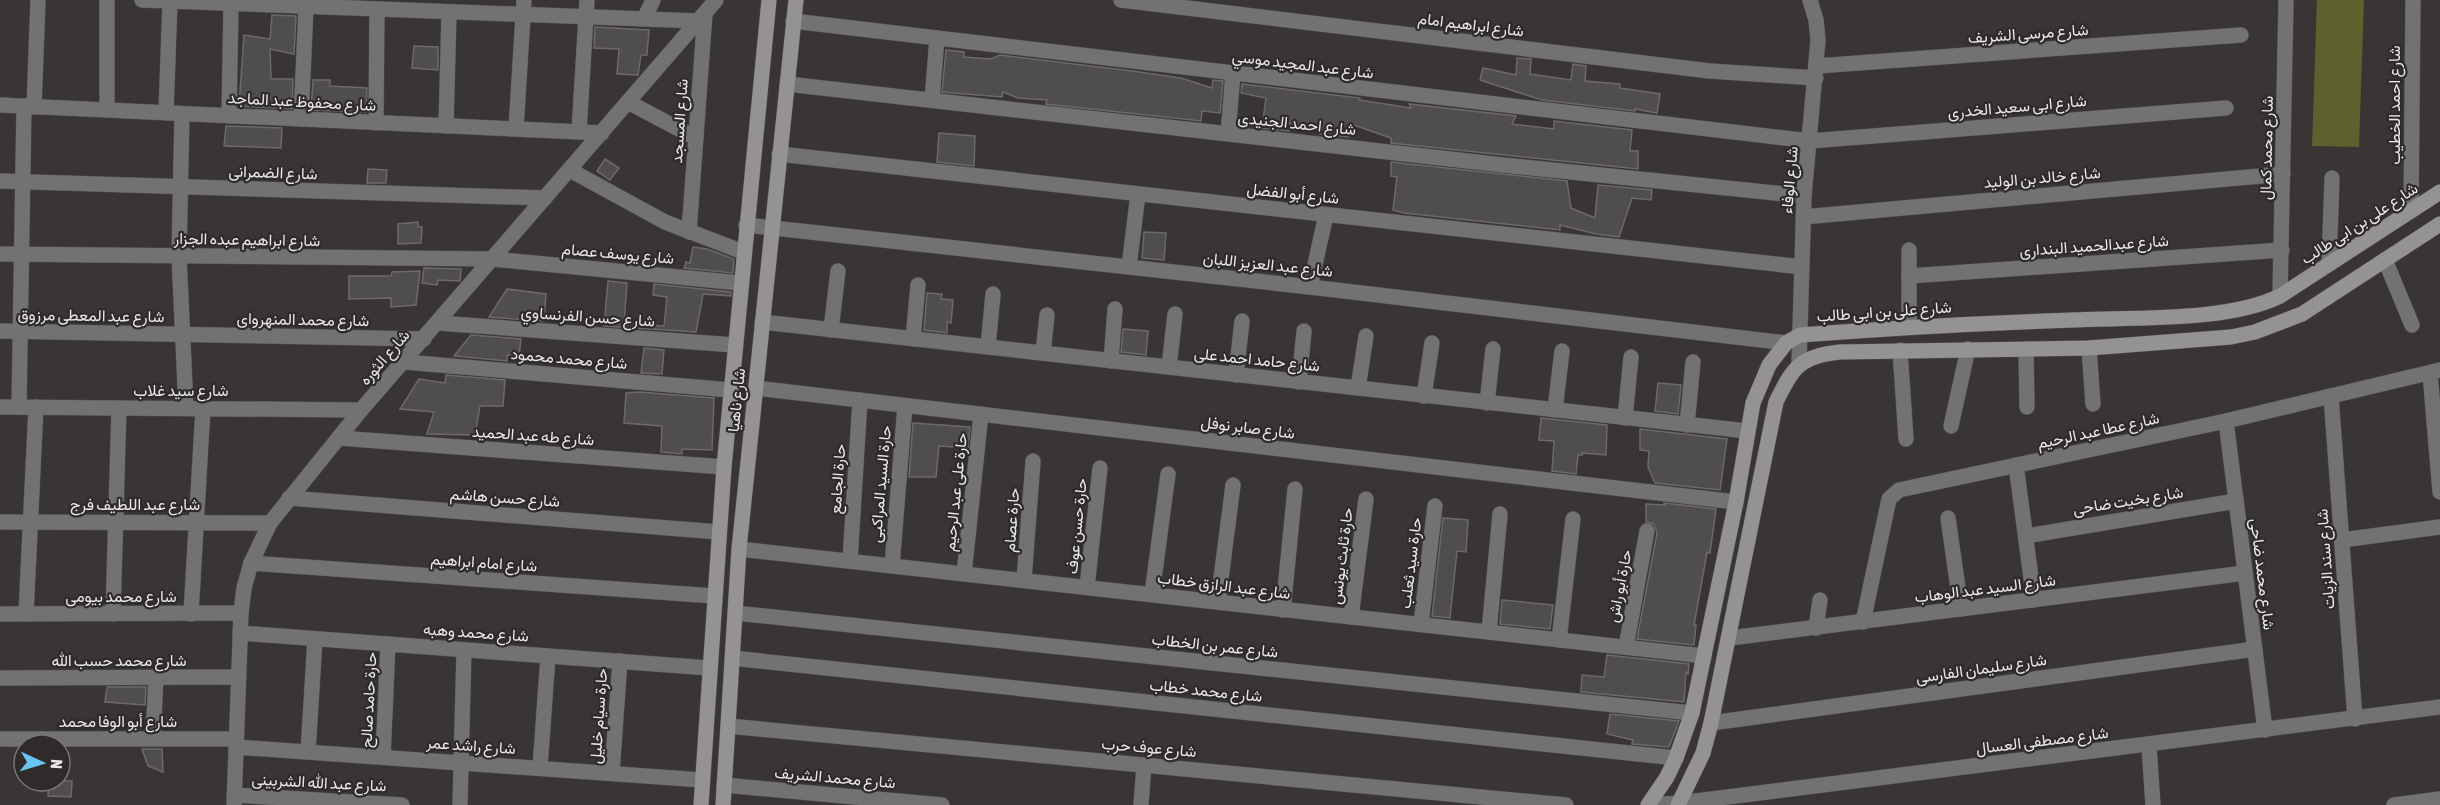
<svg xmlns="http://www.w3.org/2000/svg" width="2440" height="805" font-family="'Asap Condensed',Vazirmatn,sans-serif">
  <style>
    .grass { fill: #5d612e }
    .building { fill: #504d4e; stroke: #6d696a; stroke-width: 1.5 }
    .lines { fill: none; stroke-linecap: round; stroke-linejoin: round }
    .street-casing { stroke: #545251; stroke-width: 16 }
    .secondary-casing { stroke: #545251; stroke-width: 16 }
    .street { stroke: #727270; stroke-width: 15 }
    .secondary { stroke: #949391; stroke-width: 15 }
    .labels { text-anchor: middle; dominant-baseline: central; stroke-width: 4.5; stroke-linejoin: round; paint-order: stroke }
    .street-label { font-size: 16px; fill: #e9e8e7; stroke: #2e2b2a }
  </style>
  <rect width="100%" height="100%" fill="#383534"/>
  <!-- grass -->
  <path class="grass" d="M2317,0H2364L2359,147L2312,146Z"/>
  <!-- building -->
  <g class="building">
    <path d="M272,15L296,16L294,54L270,49L271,79H293L292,109L239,106L244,35L270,39Z"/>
    <path d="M595,27L649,30L647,55H641L638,75L617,74L619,49L594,48Z"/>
    <path d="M414,46L438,47V70L412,68Z"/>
    <path d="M946,50L964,52V57L991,59L1000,55L1132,71L1181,78L1212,88L1213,80L1223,81L1220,113L1202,111L1201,121L1046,104L1047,100L1018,98L1003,92L1002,97L942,92Z"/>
    <path d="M1517,58L1531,59L1530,74L1571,80L1573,64L1586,66L1585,81L1620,84V88L1660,94L1657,113L1635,109V111L1542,100L1480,80L1483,68L1516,75Z"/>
    <path d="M313,80H330V86L367,88L366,112L311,110Z"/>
    <path d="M1242,84L1360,98L1359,100L1411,108L1409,104L1516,116L1512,124L1554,129V121L1632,130L1630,151H1638V169L1391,143V138L1351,124L1349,137L1320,134L1322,128L1290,123L1289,131L1262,128L1266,98L1241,93Z"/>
    <path d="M226,126L282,128L281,148L224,146Z"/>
    <path d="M939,133L975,136L974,166L937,162Z"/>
    <path d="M605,159L619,168L610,180L597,171Z"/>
    <path d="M1391,162L1567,181L1571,208L1595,218L1598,185L1652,190L1651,200L1632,198L1619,237L1596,234L1560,225V230L1404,213L1393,210L1397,177L1391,176Z"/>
    <path d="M368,169L387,170L386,183H367Z"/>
    <path d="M418,222V227H422L421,243L398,244V224Z"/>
    <path d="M1144,232L1166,233L1164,260L1142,258Z"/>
    <path d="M693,247L707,249L734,259L733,273L684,268L686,262L690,263Z"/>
    <path d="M424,268L461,269L460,281L438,280L437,285L422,283Z"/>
    <path d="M420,271L416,305L391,307V298L349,299V276H391L392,272Z"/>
    <path d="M608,281L627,283L624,323L664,326L667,297L653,295L654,284L731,292V296L703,294L696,332L604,326Z"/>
    <path d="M507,289L546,294L544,321L489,317Z"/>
    <path d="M927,293L942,294L941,299L953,300L951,323L947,322V333L924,330Z"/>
    <path d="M1123,329L1148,331L1146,355L1121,352Z"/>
    <path d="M471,335L521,339L519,356L507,355V361L454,356Z"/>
    <path d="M644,348L664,350L662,374L641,373Z"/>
    <path d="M446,375L505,380L503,406H480L475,435L427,434L434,412L400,409L419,379L445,383Z"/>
    <path d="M1658,383L1681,385L1678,414L1655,411Z"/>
    <path d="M639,392L714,398L712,450L682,449V454L661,452L662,426L624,423L626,393Z"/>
    <path d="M1541,418L1607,425L1606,455L1582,453V455H1578L1576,474L1552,471L1554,441L1539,440Z"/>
    <path d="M913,423L970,427L968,448L939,446L936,477H909Z"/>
    <path d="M1640,429L1727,439L1720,490L1655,483L1648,467L1649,451L1640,450Z"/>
    <path d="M1664,503L1716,509L1710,553L1707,552L1694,625H1696L1694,645L1637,639L1657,533L1654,524L1646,522V504L1665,505Z"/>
    <path d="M1443,518L1468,520L1466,552L1457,551L1450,618L1432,616Z"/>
    <path d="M1502,600L1553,605L1550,629L1500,624Z"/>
    <path d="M1607,655L1689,664L1688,674L1686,673L1684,702L1581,692L1582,675L1604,677Z"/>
    <path d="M107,687H146L145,705L105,702Z"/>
    <path d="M1610,714L1679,721L1669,747L1632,744L1633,740L1607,734Z"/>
    <path d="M142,749H162L163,772L148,766Z"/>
    <path d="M49,781H72L71,797L48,796Z"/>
  </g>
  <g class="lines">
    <defs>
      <g id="street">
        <path d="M107,0V110"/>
        <path d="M142,0L698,21"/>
        <path d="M1121,0L1710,71L1816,78"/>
        <path d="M644,19L653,0"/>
        <path d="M793,21L1810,141L2226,108"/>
        <path d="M1817,66L2241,35"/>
        <path d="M787,84L1503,165L1804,196"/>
        <path d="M932,100L937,38"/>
        <path d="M628,102L696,138"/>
        <path d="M0,105L602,133"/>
        <path d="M34,107L38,0"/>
        <path d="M166,113L170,1"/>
        <path d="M182,114L179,256L186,408"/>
        <path d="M229,116L231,4"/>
        <path d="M301,119L306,7"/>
        <path d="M376,123L377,10"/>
        <path d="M446,126L449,13"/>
        <path d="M516,129L524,0"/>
        <path d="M579,132L587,0"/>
        <path d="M1228,134L1233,73"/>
        <path d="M779,154L1802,267"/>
        <path d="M570,170L665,222L743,252"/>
        <path d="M0,181L545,198"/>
        <path d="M2411,211L2413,0"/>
        <path d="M1803,217L2283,174"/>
        <path d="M746,225L1310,287L1786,343"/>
        <path d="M689,232L705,13"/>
        <path d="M0,254L493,259L740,283"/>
        <path d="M2385,260L2412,325"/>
        <path d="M2329,264L2332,178"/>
        <path d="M1129,267L1138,194"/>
        <path d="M1909,276L2282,250"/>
        <path d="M1310,287L1326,215"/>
        <path d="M2280,296L2286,0"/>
        <path d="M762,322L1747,431"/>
        <path d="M438,323L734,345"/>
        <path d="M1909,326V250"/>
        <path d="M831,330L838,271"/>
        <path d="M0,331L424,339"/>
        <path d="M913,339L918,285"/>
        <path d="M988,347L993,294"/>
        <path d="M2089,348L2093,404"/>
        <path d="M2026,349L2027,407"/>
        <path d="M1900,350L1906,439"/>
        <path d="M1043,353L1047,315"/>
        <path d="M1111,361L1115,309"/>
        <path d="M405,362L730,390"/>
        <path d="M1799,363L1804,196L1818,40L1816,20L1810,0"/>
        <path d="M1169,367L1175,314"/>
        <path d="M2430,373L2440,492"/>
        <path d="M1236,375L1242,321"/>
        <path d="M1299,382L1304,331"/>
        <path d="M756,388L1736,502"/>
        <path d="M1358,388L1366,336"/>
        <path d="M1424,396L1432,343"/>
        <path d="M2331,396L2355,719"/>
        <path d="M1487,403L1493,349"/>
        <path d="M0,407L361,410"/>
        <path d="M19,407L24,106"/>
        <path d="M1555,410L1562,351"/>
        <path d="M1625,418L1631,357"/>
        <path d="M2226,421L2265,730"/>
        <path d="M1687,425L1693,362"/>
        <path d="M1951,426L1968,349"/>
        <path d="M339,438L724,467"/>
        <path d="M2016,465L2034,600"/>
        <path d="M289,498L719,532"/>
        <path d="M1948,518L1961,609"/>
        <path d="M0,522L270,523"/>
        <path d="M2026,536L2236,501"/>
        <path d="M2342,540L2440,527"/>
        <path d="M739,549L1704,656"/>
        <path d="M850,561L860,400"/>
        <path d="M251,563L714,596"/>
        <path d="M892,566L905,406"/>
        <path d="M964,574L981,414"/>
        <path d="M1024,580L1033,461"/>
        <path d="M1087,587L1100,468"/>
        <path d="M1152,594L1168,474"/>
        <path d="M1218,602L1233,485"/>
        <path d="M1283,610L1295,489"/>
        <path d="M735,613L1692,713"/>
        <path d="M0,614L241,613"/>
        <path d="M26,614L36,407"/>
        <path d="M113,614L119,408"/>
        <path d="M191,614L203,408"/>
        <path d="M1351,617L1366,499"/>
        <path d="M1863,622L1889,499L1899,490L2226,421L2440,370"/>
        <path d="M1421,624L1435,506"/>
        <path d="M1816,628L1820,600"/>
        <path d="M1489,632L1500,514"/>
        <path d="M240,633L709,668"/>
        <path d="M1730,638L2245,573"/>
        <path d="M1559,640L1573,519"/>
        <path d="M1626,647L1647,531"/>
        <path d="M732,658L1676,758"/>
        <path d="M0,678L239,677"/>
        <path d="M1711,723L2255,649"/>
        <path d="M728,726L1566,805"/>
        <path d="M0,739H236"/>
        <path d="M153,739L156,677"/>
        <path d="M2149,746L2153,805"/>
        <path d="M236,747L702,780"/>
        <path d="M308,752L315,639"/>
        <path d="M383,757L388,644"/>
        <path d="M540,768L548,656"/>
        <path d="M612,773L620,661"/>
        <path d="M724,785L942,805"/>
        <path d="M234,795L402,805"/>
        <path d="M234,805L241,613L244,588L251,563L270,523L361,410L716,0"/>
        <path d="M460,805L464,650"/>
        <path d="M1141,805L1144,765"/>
        <path d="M1649,805L1680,803L2440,707"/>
        <path d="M2394,805L2440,799"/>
      </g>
      <g id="secondary">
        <path d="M701,805L724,467L769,0"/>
        <path d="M723,805L739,549L796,0"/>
        <path d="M1648,805L1667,777L1676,758L1692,713L1736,502L1753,403L1769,365L1786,343L1800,335C1891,328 1982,323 2073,320C2133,317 2228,322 2280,296L2440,192"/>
        <path d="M1678,805L1703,753L1711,723L1776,402C1793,368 1799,356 1840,352L2089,348L2231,337L2255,332L2302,314L2440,224"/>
      </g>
    </defs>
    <!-- street casing -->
    <use href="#street" class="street-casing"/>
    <!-- secondary casing -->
    <use href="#secondary" class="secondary-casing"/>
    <!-- street -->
    <use href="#street" class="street"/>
    <!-- secondary -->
    <use href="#secondary" class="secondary"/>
  </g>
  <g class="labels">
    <!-- street labels -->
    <g class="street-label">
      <text transform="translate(1471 24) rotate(7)">شارع ابراهيم امام</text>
      <text transform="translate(2028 33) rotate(-4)">شارع مرسى الشريف</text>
      <text transform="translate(1303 64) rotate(7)">شارع عبد المجيد موسي</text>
      <text transform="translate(302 101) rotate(3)">شارع محفوظ عبد الماجد</text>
      <text transform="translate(2394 105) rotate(-90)">شارع احمد الخطيب</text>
      <text transform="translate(2017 106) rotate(-5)">شارع ابى سعيد الخدرى</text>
      <text transform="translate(679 121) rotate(-86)">شارع المسجد</text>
      <text transform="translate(1297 123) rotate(6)">شارع احمد الجنيدى</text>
      <text transform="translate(2266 148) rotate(-89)">شارع محمد كمال</text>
      <text transform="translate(273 172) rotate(2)">شارع الضمرانى</text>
      <text transform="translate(2042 177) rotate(-5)">شارع خالد بن الوليد</text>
      <text transform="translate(1789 180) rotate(-85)">شارع الوفاء</text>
      <text transform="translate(1293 193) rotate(6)">شارع أبو الفضل</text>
      <text transform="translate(2359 223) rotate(-33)">شارع على بن ابى طالب</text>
      <text transform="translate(247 239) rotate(1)">شارع ابراهيم عبده الجزار</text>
      <text transform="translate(2094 245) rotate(-4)">شارع عبدالحميد البندارى</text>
      <text transform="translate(618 253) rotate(5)">شارع يوسف عصام</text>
      <text transform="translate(1268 264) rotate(6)">شارع عبد العزيز اللبان</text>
      <text transform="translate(1884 311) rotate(-4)">شارع على بن ابى طالب</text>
      <text transform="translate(91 315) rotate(1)">شارع عبد المعطى مرزوق</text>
      <text transform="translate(588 316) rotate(4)">شارع حسن الفرنساوي</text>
      <text transform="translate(303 319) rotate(1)">شارع محمد المنهرواى</text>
      <text transform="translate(384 357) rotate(-49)">شارع الثوره</text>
      <text transform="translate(569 358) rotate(5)">شارع محمد محمود</text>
      <text transform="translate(1257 359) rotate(6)">شارع حامد احمد على</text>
      <text x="181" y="390">شارع سيد غلاب</text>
      <text transform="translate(736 400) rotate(-84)">شارع ناهيا</text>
      <text transform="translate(1248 427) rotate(7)">شارع صابر نوفل</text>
      <text transform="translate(2098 430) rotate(-12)">شارع عطا عبد الرحيم</text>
      <text transform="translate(533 435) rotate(4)">شارع طه عبد الحميد</text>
      <text transform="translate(837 479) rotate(-86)">حارة الجامع</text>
      <text transform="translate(880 484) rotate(-85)">حارة السيد المراكبى</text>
      <text transform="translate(955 492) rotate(-84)">حارة على عبد الرحيم</text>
      <text transform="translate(505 497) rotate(4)">شارع حسن هاشم</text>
      <text transform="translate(2128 500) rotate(-9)">شارع بخيت ضاحى</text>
      <text x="135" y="504">شارع عبد اللطيف فرج</text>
      <text transform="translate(1011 520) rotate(-86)">حارة عصام</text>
      <text transform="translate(1076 526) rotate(-84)">حارة حسن عوف</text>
      <text transform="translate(1341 556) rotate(-83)">حارة ثابث يونس</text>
      <text transform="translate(2325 559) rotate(-94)">شارع سند الزيات</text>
      <text transform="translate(484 562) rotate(4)">شارع امام ابراهيم</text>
      <text transform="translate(1410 563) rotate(-83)">حارة سيد ثعلب</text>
      <text transform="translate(2263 574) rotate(83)">شارع محمد ضاحى</text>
      <text transform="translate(1224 585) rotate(7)">شارع عبد الرازق خطاب</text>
      <text transform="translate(1619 586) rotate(-79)">حارة أبو راش</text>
      <text transform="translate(1985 588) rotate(-7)">شارع السيد عبد الوهاب</text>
      <text x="121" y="596">شارع محمد بيومى</text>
      <text transform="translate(476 632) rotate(4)">شارع محمد وهبه</text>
      <text transform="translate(1215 645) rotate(6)">شارع عمر بن الخطاب</text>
      <text x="119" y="660">شارع محمد حسب الله</text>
      <text transform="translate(1981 668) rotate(-8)">شارع سليمان الفارسى</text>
      <text transform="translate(1206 690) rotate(6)">شارع محمد خطاب</text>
      <text transform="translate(368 700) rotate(-87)">حارة حامد صالح</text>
      <text transform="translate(598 716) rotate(-86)">حارة سيام خليل</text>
      <text x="118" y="721">شارع أبو الوفا محمد</text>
      <text transform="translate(2042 740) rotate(-7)">شارع مصطفى العسال</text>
      <text transform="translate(471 745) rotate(4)">شارع راشد عمر</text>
      <text transform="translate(1149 747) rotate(5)">شارع عوف حرب</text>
      <text transform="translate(835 777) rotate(5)">شارع محمد الشريف</text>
      <text transform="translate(319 782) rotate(3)">شارع عبد الله الشربينى</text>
    </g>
  </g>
  <!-- north arrow -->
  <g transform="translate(42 763) rotate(94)"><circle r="28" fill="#2e2b2a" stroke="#797776" stroke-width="1.5"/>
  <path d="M0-4.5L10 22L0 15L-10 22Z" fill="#69c4f1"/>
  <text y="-9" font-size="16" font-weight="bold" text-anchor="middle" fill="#e9e8e7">N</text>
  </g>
</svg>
